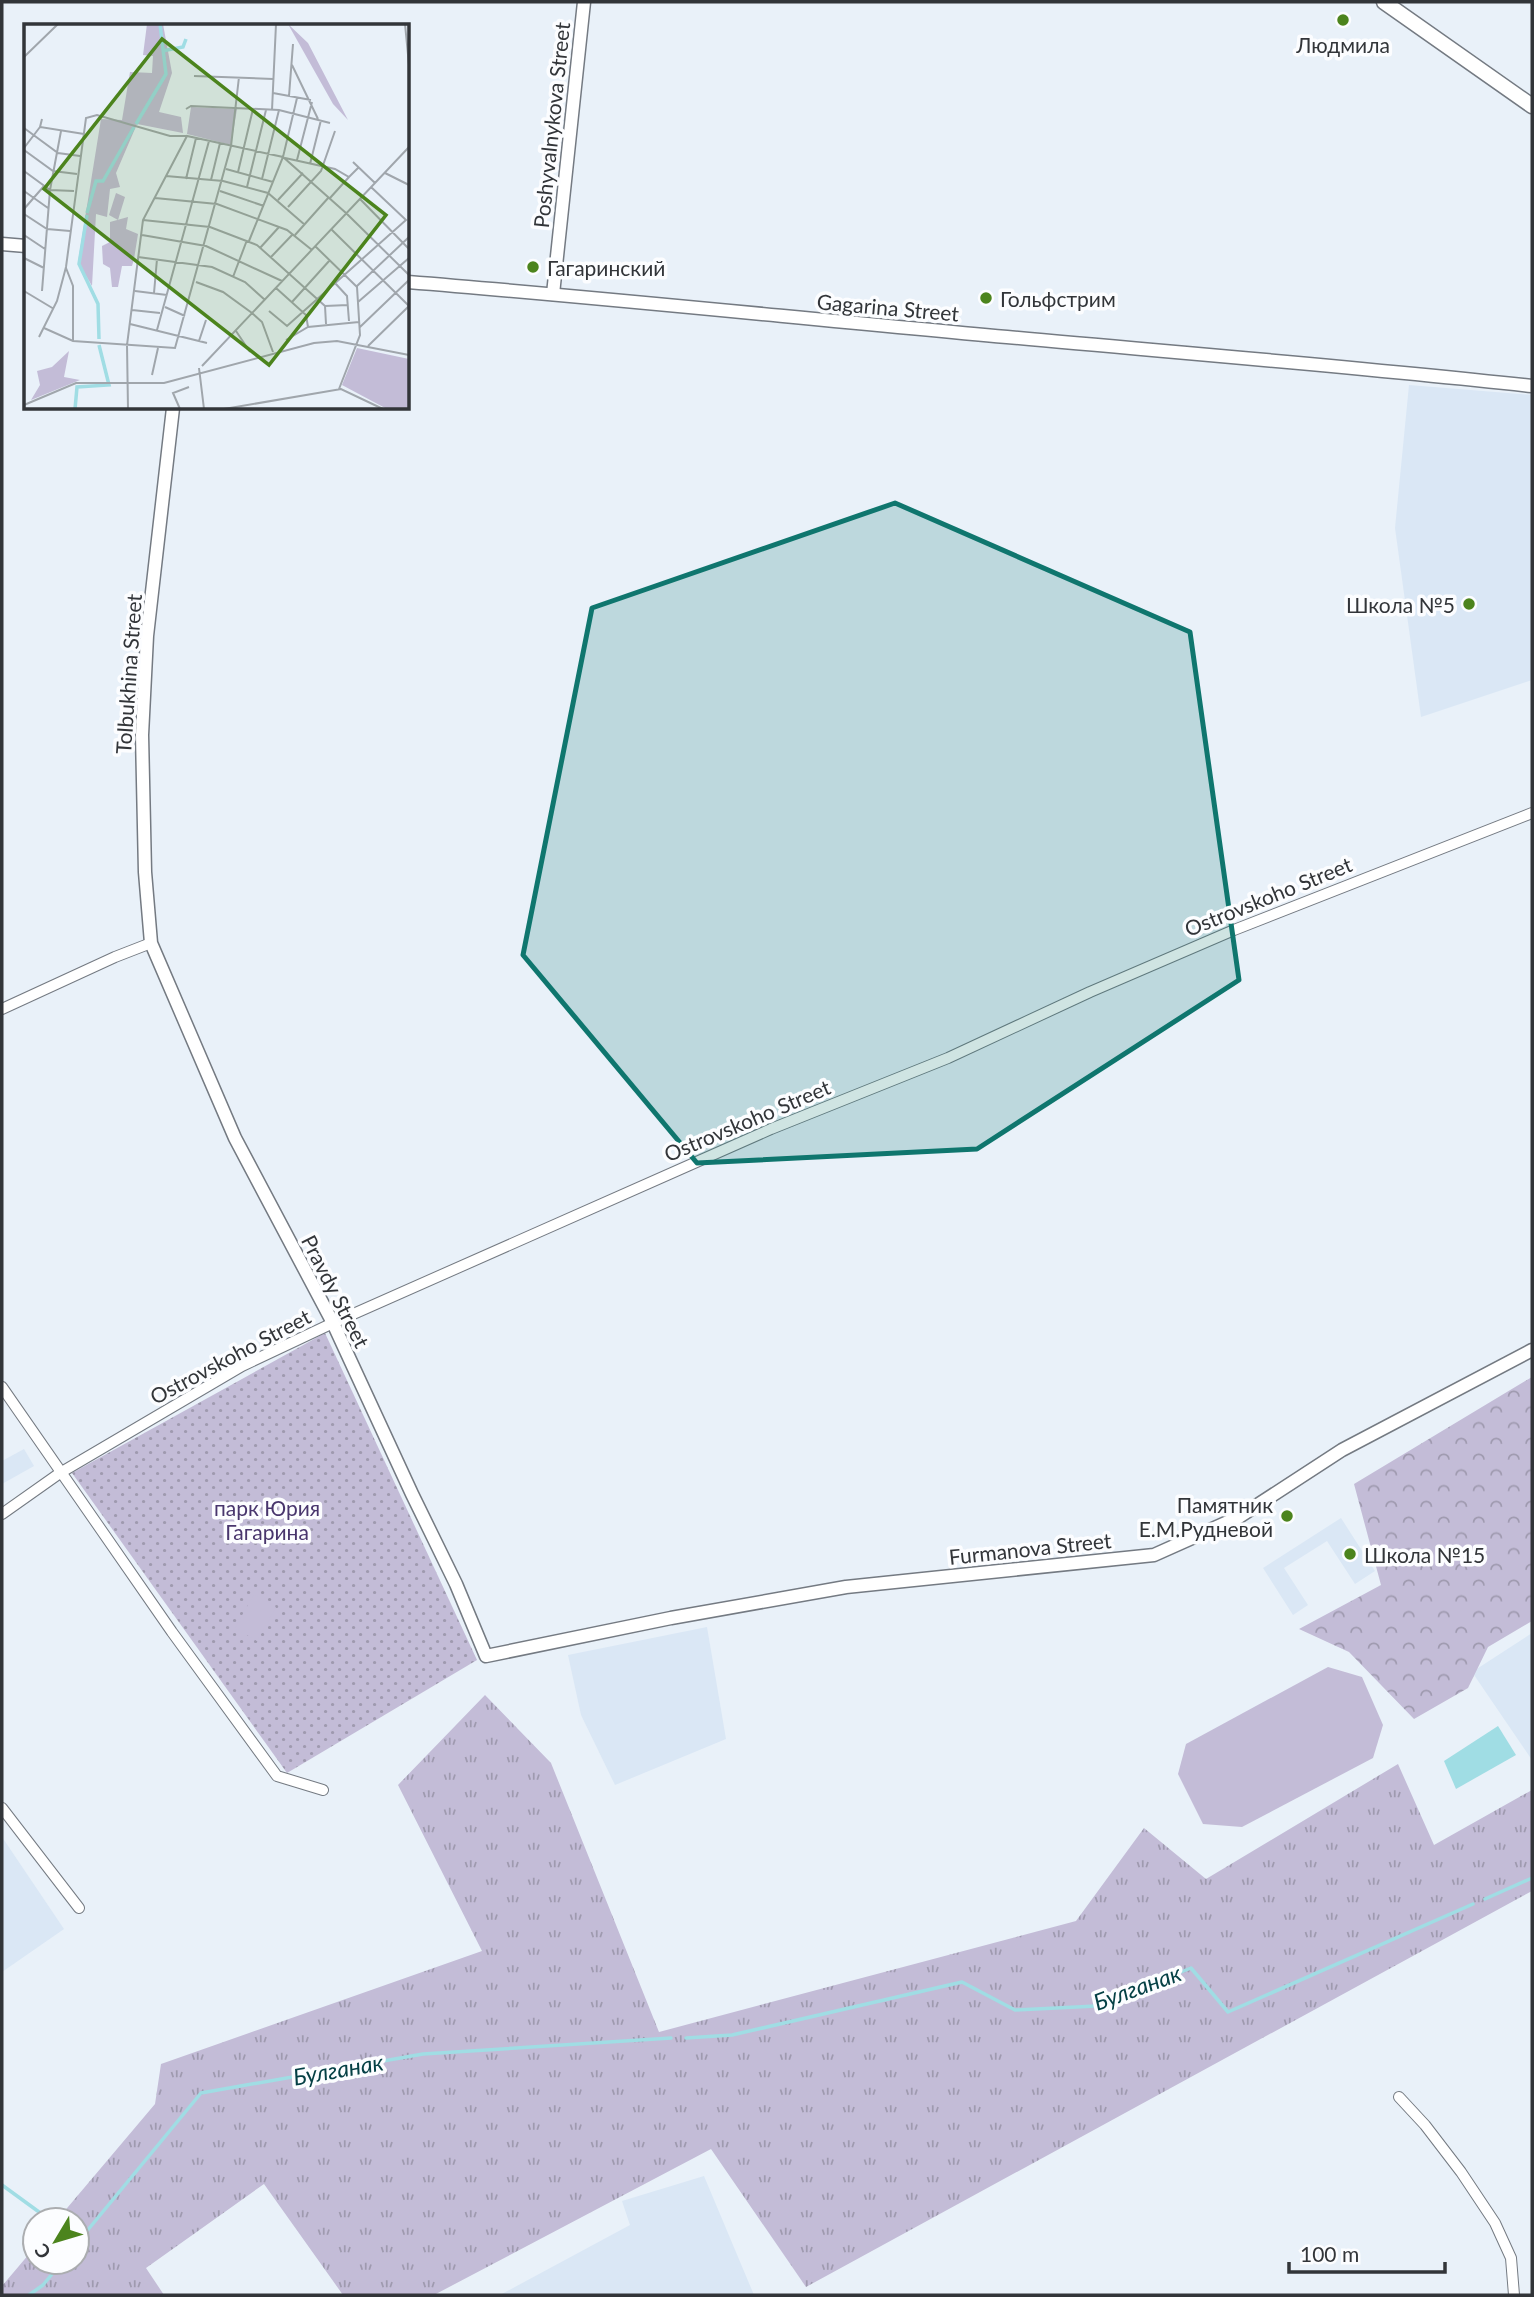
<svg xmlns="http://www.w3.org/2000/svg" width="1534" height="2297" font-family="Lato,sans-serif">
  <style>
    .built { fill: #dae7f5 }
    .grass { fill: url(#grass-tufts) }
    .forest { fill: url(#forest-crowns) }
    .park { fill: url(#park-dots) }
    .garden { fill: #c3bcd7 }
    .water { fill: #a0dde4 }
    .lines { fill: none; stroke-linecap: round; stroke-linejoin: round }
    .stream { stroke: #a0dde4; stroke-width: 3.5 }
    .street-casing { stroke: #747a82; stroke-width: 12 }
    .secondary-casing { stroke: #747a82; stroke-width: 15 }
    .primary-casing { stroke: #747a82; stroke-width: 17 }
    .street { stroke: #fff; stroke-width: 10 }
    .secondary { stroke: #fff; stroke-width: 12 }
    .primary { stroke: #fff; stroke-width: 14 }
    .marked { fill: #0f766e; fill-opacity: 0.2; stroke: #0f766e; stroke-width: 5; stroke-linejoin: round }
    .poi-dot { fill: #4c841d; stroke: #fcfdff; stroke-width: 2.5 }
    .labels { text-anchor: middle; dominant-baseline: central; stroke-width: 7; stroke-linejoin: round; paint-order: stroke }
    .poi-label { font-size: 21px; fill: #323539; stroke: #fcfdff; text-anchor: start }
    .street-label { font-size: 21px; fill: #323539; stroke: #fcfdff }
    .park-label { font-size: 21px; fill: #49366d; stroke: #fcfdff }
    .water-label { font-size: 23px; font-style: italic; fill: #054045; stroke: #fcfdff }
    .inset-river { fill: none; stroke: #a0dde4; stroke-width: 3.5 }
    .inset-road { fill: none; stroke: #a0a6ac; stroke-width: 2 }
    .view { fill: #4c841d; fill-opacity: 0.15; stroke: #4c841d; stroke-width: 3.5 }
    .inset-edge { fill: none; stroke: #323539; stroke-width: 3.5 }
  </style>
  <defs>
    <pattern id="grass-tufts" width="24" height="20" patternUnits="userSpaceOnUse" patternTransform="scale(1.75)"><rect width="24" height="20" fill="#c3bcd7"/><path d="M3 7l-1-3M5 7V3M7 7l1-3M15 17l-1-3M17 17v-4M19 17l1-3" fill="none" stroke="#9f9aaf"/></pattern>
    <pattern id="forest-crowns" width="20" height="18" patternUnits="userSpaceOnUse" patternTransform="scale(1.75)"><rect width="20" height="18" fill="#c3bcd7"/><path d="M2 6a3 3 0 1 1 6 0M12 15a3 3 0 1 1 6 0" fill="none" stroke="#9f9aaf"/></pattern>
    <pattern id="park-dots" width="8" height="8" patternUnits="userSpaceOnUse" patternTransform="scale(1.75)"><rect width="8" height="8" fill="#c3bcd7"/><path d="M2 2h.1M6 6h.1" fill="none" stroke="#9f9aaf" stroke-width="1.8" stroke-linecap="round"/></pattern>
  </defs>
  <rect width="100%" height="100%" fill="#e9f1f9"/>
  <!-- built -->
  <g class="built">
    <path d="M1409,385L1532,395V680L1421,717L1395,528Z"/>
    <path d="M24,1449L34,1466L2,1484V1461Z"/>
    <path d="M1341,1518L1375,1571L1355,1584L1327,1541L1284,1568L1308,1605L1293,1615L1263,1568Z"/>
    <path d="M707,1627L726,1739L615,1785L581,1715L568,1655Z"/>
    <path d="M1532,1633V1760L1472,1672Z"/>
    <path d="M2,1837L64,1929L2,1972Z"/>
    <path d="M704,2176L754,2295H500L630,2225L622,2201Z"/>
  </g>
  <!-- grass -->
  <path class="grass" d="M485,1695L551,1763L659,2032L1076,1921L1144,1828L1206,1879L1398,1764L1434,1845L1532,1790V1891L806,2287L711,2149L434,2295H343L264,2184L146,2268L164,2295H2V2286L35,2247V2262H77V2220H57L155,2104L161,2064L482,1951L398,1785Z"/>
  <!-- forest -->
  <path class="forest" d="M1532,1377V1621L1488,1647L1468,1688L1414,1719L1349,1652L1299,1629L1381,1585L1354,1484Z"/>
  <!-- park -->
  <path class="park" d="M325,1333L477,1660L287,1773L72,1473Z"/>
  <!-- garden -->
  <g class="garden">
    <path d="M254,1594L276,1607L257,1641L235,1628Z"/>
    <path d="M1328,1667L1362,1677L1383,1725L1373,1758L1242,1827L1203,1824L1178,1774L1186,1744Z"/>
  </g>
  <!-- water -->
  <path class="water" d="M1498,1726L1516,1755L1456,1789L1444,1761Z"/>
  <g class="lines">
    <!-- stream -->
    <g class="stream">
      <path d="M1485,1899L1532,1878"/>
      <path d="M686,2038L732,2035L962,1982L1015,2010L1096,2006L1191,1968L1228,2012L1473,1904"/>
      <path d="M2,2185L50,2220"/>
      <path d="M77,2243L201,2093L423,2054L671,2038"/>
      <path d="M29,2295L43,2285L62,2262"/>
    </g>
    <defs>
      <g id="street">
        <path d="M2,1009L115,957L151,943"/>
        <path d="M2,1387L172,1632L277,1776L323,1790"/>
        <path d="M2,1514L60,1473L242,1366L333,1323L771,1129L948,1058L1090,992L1234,930L1532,813"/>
        <path d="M2,1808L79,1908"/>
        <path d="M1399,2097L1425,2125L1461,2172L1495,2223L1511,2258L1514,2295"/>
      </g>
      <g id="secondary">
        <path d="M2,244L26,246"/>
        <path d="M408,282C608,298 807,319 1007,337C1182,353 1358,367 1532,386"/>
        <path d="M553,294L584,2"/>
        <path d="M173,408L147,636L142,735L145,872L151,943L235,1138L333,1323L412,1494L456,1584L486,1656L671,1618L846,1587L1154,1555L1239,1517L1342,1450L1532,1350"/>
      </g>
      <path id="primary" d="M1384,2L1532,106"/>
    </defs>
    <!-- street casing -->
    <use href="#street" class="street-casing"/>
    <!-- secondary casing -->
    <use href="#secondary" class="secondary-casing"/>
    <!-- primary casing -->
    <use href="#primary" class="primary-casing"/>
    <!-- street -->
    <use href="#street" class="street"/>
    <!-- secondary -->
    <use href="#secondary" class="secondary"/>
    <!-- primary -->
    <use href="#primary" class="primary"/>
  </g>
  <!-- marked area -->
  <path class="marked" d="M895,503L1190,632L1239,980L977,1149L697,1163L523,955L592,608Z"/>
  <!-- markers -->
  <g class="poi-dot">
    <circle cx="1343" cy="20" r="7"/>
    <circle cx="533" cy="267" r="7"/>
    <circle cx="986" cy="298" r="7"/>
    <circle cx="1469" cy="604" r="7"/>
    <circle cx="1287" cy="1516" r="7"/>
    <circle cx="1350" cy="1554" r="7"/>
  </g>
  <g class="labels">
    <!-- poi labels -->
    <g class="poi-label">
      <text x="1343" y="44" text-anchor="middle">Людмила</text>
      <text x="547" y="267">Гагаринский</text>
      <text x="1000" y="298">Гольфстрим</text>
      <text x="1455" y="604" text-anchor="end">Школа №5</text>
      <text x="1273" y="1504" text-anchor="end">Памятник<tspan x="1273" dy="24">Е.М.Рудневой</tspan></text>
      <text x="1364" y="1554">Школа №15</text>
    </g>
    <!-- street labels -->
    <g class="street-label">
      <text transform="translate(551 125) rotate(-84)">Poshyvalnykova Street</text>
      <text transform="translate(888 307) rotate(5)">Gagarina Street</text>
      <text transform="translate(128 674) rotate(-86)">Tolbukhina Street</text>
      <text transform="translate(1268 896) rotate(-22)">Ostrovskoho Street</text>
      <text transform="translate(747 1120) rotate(-23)">Ostrovskoho Street</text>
      <text transform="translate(336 1291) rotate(63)">Pravdy Street</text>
      <text transform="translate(230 1356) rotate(-28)">Ostrovskoho Street</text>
      <text transform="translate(1030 1548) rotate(-6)">Furmanova Street</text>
    </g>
    <!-- park labels -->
    <g class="park-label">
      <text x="267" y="1507">парк Юрия<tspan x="267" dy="24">Гагарина</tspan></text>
    </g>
    <!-- water labels -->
    <g class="water-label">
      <text transform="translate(1137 1987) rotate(-20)">Булганак</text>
      <text transform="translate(338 2069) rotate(-10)">Булганак</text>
    </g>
  </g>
  <!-- overview -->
  <g transform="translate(24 24)">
    <rect width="385" height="385" fill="#e9f1f9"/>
    <path d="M123,0H139L148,49L135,88L157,93L159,109L113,100L92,149L96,163L86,165L83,193L72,190L68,262L54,238L77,95L98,96L106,48L128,49L129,32L119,31ZM45,327L40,353L56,356L7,376L16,361L13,347L28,343Z" fill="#c3bcd7"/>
    <path d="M264,0L284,19L324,96L309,80ZM104,193L102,205L114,210L110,235L108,242H98L94,263H88L86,244L79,240L78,222L86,218V198Z" fill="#c3bcd7"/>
    <path d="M167,83L213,85L207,121L163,110ZM333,324L385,335V385H363L318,361Z" fill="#c3bcd7"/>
    <path d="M92,169L101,173L94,196L85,191Z" fill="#c3bcd7"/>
    <path class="inset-river" d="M138,27L159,23L162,15M112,100L142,50L136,0M63,189L72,157H79L110,103M63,191L55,240L74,280L75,315M51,385L53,363L85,361L75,321"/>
    <path class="inset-road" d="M381,0L385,41M0,33L34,0M268,41L294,95M170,52L249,55M249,69L287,76M265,72L269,20M162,85L167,82L255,86L306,99M248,86L252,0M18,95L16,103L60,110M0,104L34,129L56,132M0,124L16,103M0,126L29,147L53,150M261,134L311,145L325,153L334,144M273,136L288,78M329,138L351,159M286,140L297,96M202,145L249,158M0,147L26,166L50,167M214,148L229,85M361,149L385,161M142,152L199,157L244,169L281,201M162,155L172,114M238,155L255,86M187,156L196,119M223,163L242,86M0,167L24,184M196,167L240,182M131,174L193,180L263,206L288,226M306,174L325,153M336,175L385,225M254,176L279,149M264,183L297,147L311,107M0,185L20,162M322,189L385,251M0,190L23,205L46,207M119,196L186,203L233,221L301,282L302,300M307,205L385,282M0,211L21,225M118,211L182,222L258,257M271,211L305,173M225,217L259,133L273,74M291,222L333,263L336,311L315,365M236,224L255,203M114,233L188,243L221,258L241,276M247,233L269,210M0,234L20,244M42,244L49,262V317M209,253L223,216M172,258L199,268L228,289L238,298L249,328M311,259L323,272L325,297M333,262L385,213M252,264L282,291L284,303M0,267L30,285M18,267L26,166L37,107M111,267L143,271M130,269L133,235M268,278L306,236M334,278L385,234M301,282L324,281M141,283L161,292M108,286L136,289M245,287L263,302L382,196L347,163M106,300L183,319M336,303L385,256M20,304L49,317L151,324L207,122L215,53M133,306L185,117M212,307L226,328M15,313L33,277L42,243L62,94L73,91L146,112H163M262,316L284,303L335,298M175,317L182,296M344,322L385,282M178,342L385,123M175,344L180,385M128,351L134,324M0,381L52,359H140L290,319L313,317L385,331M104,385L103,321L119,196L163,112L259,133L322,189M156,385L149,369L165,363M200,385L317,365L359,385"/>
    <path class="view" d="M138,15L362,191L245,341L20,165Z"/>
    <rect width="385" height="385" class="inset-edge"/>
  </g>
  <!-- border -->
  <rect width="1534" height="2297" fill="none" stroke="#323539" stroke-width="7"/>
  <!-- north arrow -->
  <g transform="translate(56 2241) rotate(232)"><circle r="33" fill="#fcfdff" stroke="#abadb0" stroke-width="2"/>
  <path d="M0-5L12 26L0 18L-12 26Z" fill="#4c841d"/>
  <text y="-10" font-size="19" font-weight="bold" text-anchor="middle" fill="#323539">С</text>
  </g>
  <!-- scale -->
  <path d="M1289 2262v10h156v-10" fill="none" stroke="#323539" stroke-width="3.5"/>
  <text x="1300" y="2262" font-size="21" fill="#323539" stroke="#fcfdff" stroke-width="5" paint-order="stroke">100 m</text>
</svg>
